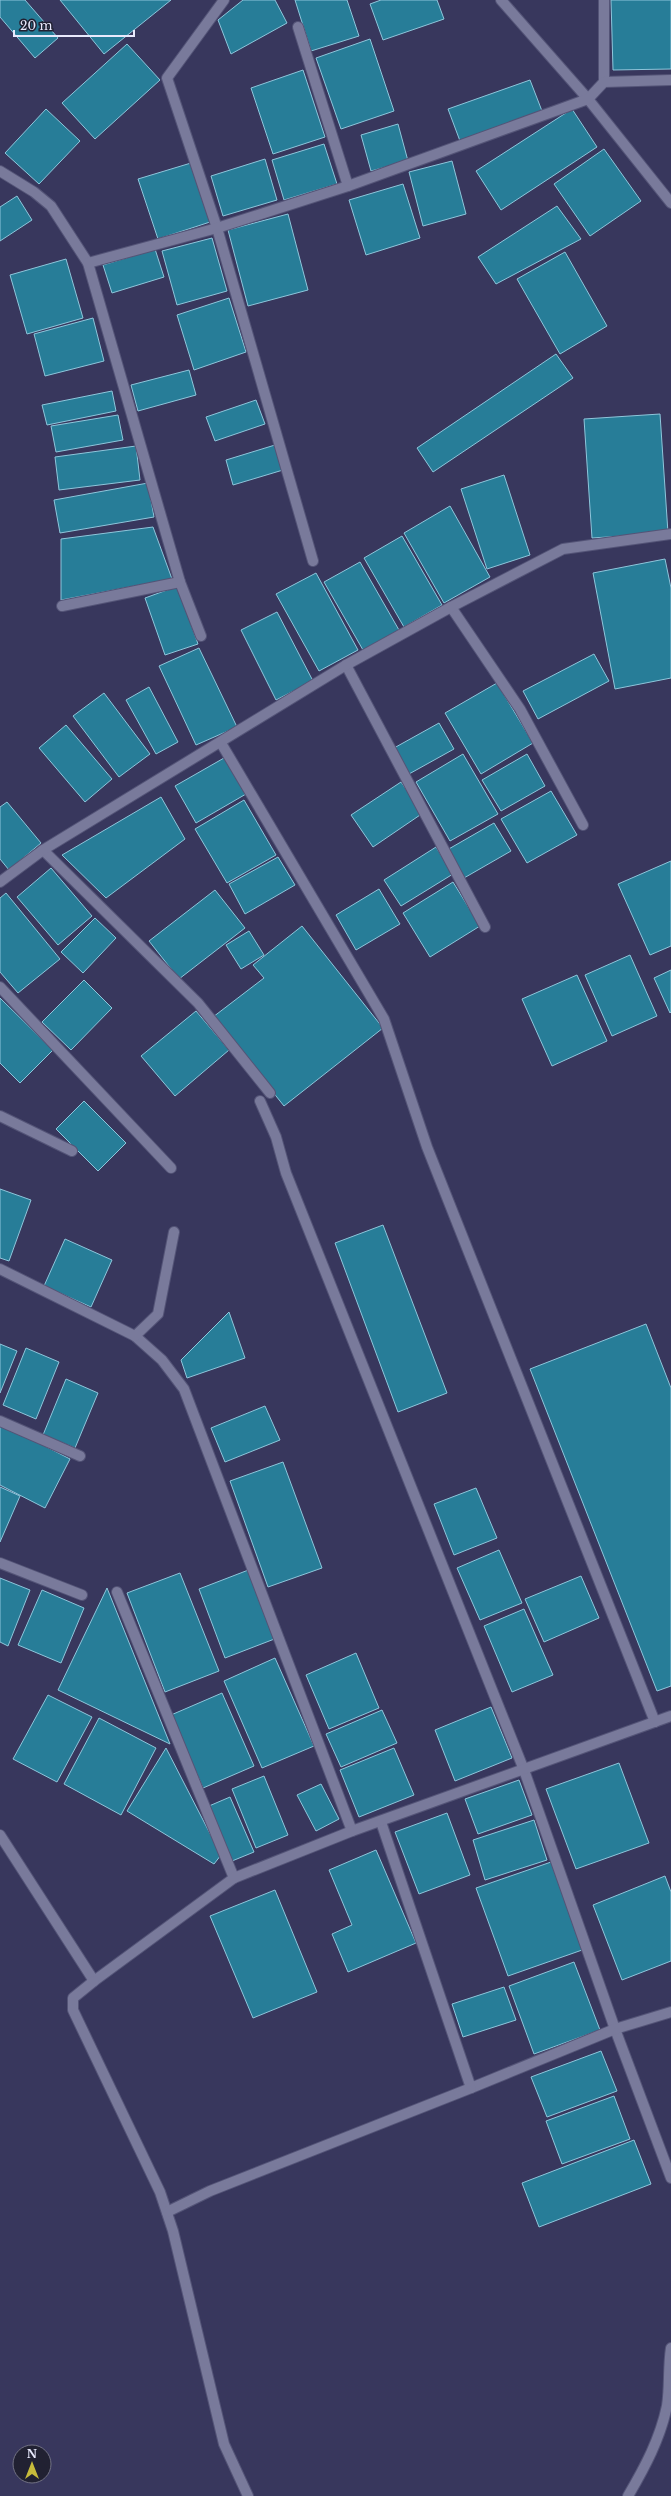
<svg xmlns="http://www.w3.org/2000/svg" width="671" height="2496" font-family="'Libre Baskerville',serif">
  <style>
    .building { fill: #277d98; stroke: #8ec6db }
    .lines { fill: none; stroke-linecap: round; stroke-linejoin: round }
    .minor-casing { stroke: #545477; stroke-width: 12 }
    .minor { stroke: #797a9b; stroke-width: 10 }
  </style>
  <rect width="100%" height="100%" fill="#38375d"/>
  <!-- building -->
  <g class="building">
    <path d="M0,0H25L58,38L35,58L0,17Z"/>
    <path d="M60,0H171L104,54Z"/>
    <path d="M243,0H275L287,23L231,54L218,20Z"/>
    <path d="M295,0H347L359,36L311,51Z"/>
    <path d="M381,0H437L444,19L383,40L370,4Z"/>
    <path d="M611,0H671V69L613,70Z"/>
    <path d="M370,39L394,111L341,129L316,58Z"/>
    <path d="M127,44L160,80L95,139L62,103Z"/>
    <path d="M303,70L325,137L273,154L251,88Z"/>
    <path d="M530,80L542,111L460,141L448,109Z"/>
    <path d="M46,109L80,141L39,184L5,153Z"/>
    <path d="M572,109L597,147L501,210L476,171Z"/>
    <path d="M398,124L408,161L371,171L361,135Z"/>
    <path d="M324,144L337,184L284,200L272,160Z"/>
    <path d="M604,149L641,201L590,236L554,184Z"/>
    <path d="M265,159L277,200L223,216L211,176Z"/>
    <path d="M452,161L466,214L423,226L409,172Z"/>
    <path d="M191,163L210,222L158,239L138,179Z"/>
    <path d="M403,184L420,238L366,255L349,200Z"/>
    <path d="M17,196L32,220L0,241V207Z"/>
    <path d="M557,206L581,239L496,284L478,257Z"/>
    <path d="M288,214L308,290L248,306L228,230Z"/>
    <path d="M212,238L227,291L177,305L162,251Z"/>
    <path d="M155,249L164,277L112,293L103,265Z"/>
    <path d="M565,252L607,326L560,354L517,279Z"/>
    <path d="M66,259L83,318L27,334L10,275Z"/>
    <path d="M229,298L246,352L194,370L177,315Z"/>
    <path d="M93,318L104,361L45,376L34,334Z"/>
    <path d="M556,354L573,378L433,472L417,448Z"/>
    <path d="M189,370L196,395L138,411L131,385Z"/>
    <path d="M112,391L116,411L47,425L42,405Z"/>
    <path d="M256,400L265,424L215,441L206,417Z"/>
    <path d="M660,414L668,533L592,538L584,419Z"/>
    <path d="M118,415L123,440L56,452L51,426Z"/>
    <path d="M275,445L283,470L233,485L226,460Z"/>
    <path d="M136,446L140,480L59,490L55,457Z"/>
    <path d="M504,475L530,555L487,569L461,489Z"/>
    <path d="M148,483L154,517L60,533L54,500Z"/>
    <path d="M450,506L490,577L444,603L404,533Z"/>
    <path d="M153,527L172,579L61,600V539Z"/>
    <path d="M402,536L442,605L404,627L364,558Z"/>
    <path d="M665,559L671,588V678L615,689L593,573Z"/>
    <path d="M360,562L399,630L363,650L324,582Z"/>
    <path d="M316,573L358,650L319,671L276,594Z"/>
    <path d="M178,586L198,644L165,655L145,598Z"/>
    <path d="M277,612L313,681L276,700L241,630Z"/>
    <path d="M199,648L237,727L196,745L159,666Z"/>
    <path d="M594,654L609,681L538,719L523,691Z"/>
    <path d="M497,683L533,743L481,774L445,713Z"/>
    <path d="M149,687L178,742L156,754L126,700Z"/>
    <path d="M104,693L150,754L119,777L73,716Z"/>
    <path d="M439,723L454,749L409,774L394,748Z"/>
    <path d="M66,725L112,779L85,802L39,748Z"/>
    <path d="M463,754L498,814L450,841L416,782Z"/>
    <path d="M527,754L545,786L501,811L482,780Z"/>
    <path d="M224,758L246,794L196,823L175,786Z"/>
    <path d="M401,782L423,813L373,847L351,815Z"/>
    <path d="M551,791L577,835L527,863L501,819Z"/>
    <path d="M161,797L185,839L106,898L62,855Z"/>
    <path d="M244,800L276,855L227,883L195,829Z"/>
    <path d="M7,802L41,843L9,870L0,859V807Z"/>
    <path d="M494,823L511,851L464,878L447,850Z"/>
    <path d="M436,847L453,874L401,906L384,880Z"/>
    <path d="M278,857L295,885L245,914L229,884Z"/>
    <path d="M671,861V946L650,955L618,884Z"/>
    <path d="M51,868L92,916L58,945L17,897Z"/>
    <path d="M453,882L480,926L430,957L403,913Z"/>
    <path d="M379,889L400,924L356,950L336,915Z"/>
    <path d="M215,890L245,928L179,979L149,941Z"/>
    <path d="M6,893L60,959L18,993L0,972V898Z"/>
    <path d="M95,918L116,938L83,973L61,952Z"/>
    <path d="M302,926L383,1028L284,1106L213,1017L264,978L253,965Z"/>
    <path d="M249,931L264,955L241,969L226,945Z"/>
    <path d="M630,955L657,1016L612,1036L585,975Z"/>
    <path d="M671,970V1012L670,1013L654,978Z"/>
    <path d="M577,975L607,1041L552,1066L522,999Z"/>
    <path d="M84,980L112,1008L71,1050L42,1022Z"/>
    <path d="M0,998L53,1050L20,1083L0,1063Z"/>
    <path d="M196,1011L229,1050L175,1096L141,1056Z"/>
    <path d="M84,1101L126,1143L98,1171L56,1129Z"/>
    <path d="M0,1189L31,1200L9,1261L0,1258Z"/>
    <path d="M383,1225L447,1393L398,1412L335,1243Z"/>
    <path d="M65,1239L112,1260L91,1307L44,1286Z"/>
    <path d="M229,1312L245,1358L187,1378L181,1360Z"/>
    <path d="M646,1324L671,1388V1686L657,1691L530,1369Z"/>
    <path d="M0,1344L17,1351L0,1393Z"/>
    <path d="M26,1348L59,1362L36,1419L3,1405Z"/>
    <path d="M66,1379L98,1393L75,1448L43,1435Z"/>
    <path d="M265,1406L280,1440L225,1462L211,1428Z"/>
    <path d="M0,1423L70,1459L45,1508L0,1485Z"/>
    <path d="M283,1462L322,1568L268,1587L230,1481Z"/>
    <path d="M0,1487L20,1496L0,1542Z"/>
    <path d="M476,1488L497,1538L454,1555L434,1504Z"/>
    <path d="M499,1550L522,1603L480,1620L457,1568Z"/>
    <path d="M251,1569L277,1638L225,1658L199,1589Z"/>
    <path d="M180,1573L219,1671L165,1692L127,1593Z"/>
    <path d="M581,1576L599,1618L544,1642L525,1599Z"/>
    <path d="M0,1578L30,1590L8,1646L0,1642Z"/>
    <path d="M107,1588L170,1744L58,1690Z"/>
    <path d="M42,1590L84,1608L61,1663L18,1645Z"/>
    <path d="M524,1609L553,1675L512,1692L484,1626Z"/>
    <path d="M356,1653L379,1708L329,1729L306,1675Z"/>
    <path d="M275,1658L314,1746L262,1768L224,1681Z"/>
    <path d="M222,1693L254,1766L203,1788L171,1715Z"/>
    <path d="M48,1695L92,1717L57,1782L13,1759Z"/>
    <path d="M491,1707L512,1758L455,1781L435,1730Z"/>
    <path d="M382,1710L397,1743L341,1767L326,1734Z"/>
    <path d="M99,1718L156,1748L121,1815L64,1784Z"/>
    <path d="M166,1748L221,1855L214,1864L127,1811Z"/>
    <path d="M394,1748L414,1795L359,1817L340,1770Z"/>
    <path d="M619,1763L649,1843L576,1869L546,1789Z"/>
    <path d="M264,1776L288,1835L256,1848L232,1789Z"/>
    <path d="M519,1780L532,1815L478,1834L465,1799Z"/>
    <path d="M321,1784L339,1819L316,1831L297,1795Z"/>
    <path d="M230,1797L254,1852L232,1861L209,1806Z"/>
    <path d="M447,1813L470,1875L419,1894L395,1832Z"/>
    <path d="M534,1820L547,1860L485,1880L473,1840Z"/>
    <path d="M376,1850L416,1943L348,1972L332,1934L352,1925L329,1870Z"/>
    <path d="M554,1861L585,1949L508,1976L476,1888Z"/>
    <path d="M665,1876L671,1892V1961L622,1980L593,1905Z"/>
    <path d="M275,1890L317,1992L253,2018L210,1916Z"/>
    <path d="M574,1962L600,2030L534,2054L509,1986Z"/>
    <path d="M504,1987L516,2020L463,2037L452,2004Z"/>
    <path d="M601,2051L617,2091L547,2117L531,2077Z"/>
    <path d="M614,2096L630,2139L562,2164L546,2121Z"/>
    <path d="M634,2140L651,2184L539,2227L522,2183Z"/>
  </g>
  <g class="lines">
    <defs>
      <g id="minor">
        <path d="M224,0L167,78L217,228L313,561"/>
        <path d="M501,0L588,99L671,203"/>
        <path d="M604,0V82"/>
        <path d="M298,27L348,186"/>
        <path d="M0,171L34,192L51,206L88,263L180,582L201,636"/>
        <path d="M88,263L217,228L348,186L588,99L604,82L671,80"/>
        <path d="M62,606L180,582"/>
        <path d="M451,607L520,709L583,825"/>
        <path d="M346,665L485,927"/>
        <path d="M221,743L384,1019L427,1147L655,1722"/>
        <path d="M43,850L198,1003L270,1093"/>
        <path d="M0,882L43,850L346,665L451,607L563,549L671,534"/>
        <path d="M0,987L171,1168"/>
        <path d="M260,1101L276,1137L286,1173L524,1770L615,2029L671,2178"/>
        <path d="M0,1116L72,1151"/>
        <path d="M0,1269L135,1336L162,1360L184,1389L352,1831"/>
        <path d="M135,1336L158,1314L174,1232"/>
        <path d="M0,1421L80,1456"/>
        <path d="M0,1563L82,1595"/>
        <path d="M117,1592L234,1878"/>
        <path d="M381,1822L471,2088L615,2029L671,2012"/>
        <path d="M0,1835L94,1981L234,1878L352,1831L671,1716"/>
        <path d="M94,1981L73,1998V2010L160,2192L173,2231L224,2444L248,2496"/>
        <path d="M167,2212L210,2191L471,2088"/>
        <path d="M628,2496C645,2467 660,2439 667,2406C670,2387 668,2367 671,2348"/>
      </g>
    </defs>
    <!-- minor casing -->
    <use href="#minor" class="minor-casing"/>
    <!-- minor -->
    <use href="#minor" class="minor"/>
  </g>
  <!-- north arrow -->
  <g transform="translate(32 2464)"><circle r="19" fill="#212132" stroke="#717183"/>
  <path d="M0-3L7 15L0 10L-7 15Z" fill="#c7bb3b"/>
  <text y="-6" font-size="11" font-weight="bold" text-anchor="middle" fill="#e9eafd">N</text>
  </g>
  <!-- scale -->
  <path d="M14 30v6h120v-6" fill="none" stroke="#e9eafd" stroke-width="2"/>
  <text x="20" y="30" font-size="12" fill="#e9eafd" stroke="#212132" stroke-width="3" paint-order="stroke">20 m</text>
</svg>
